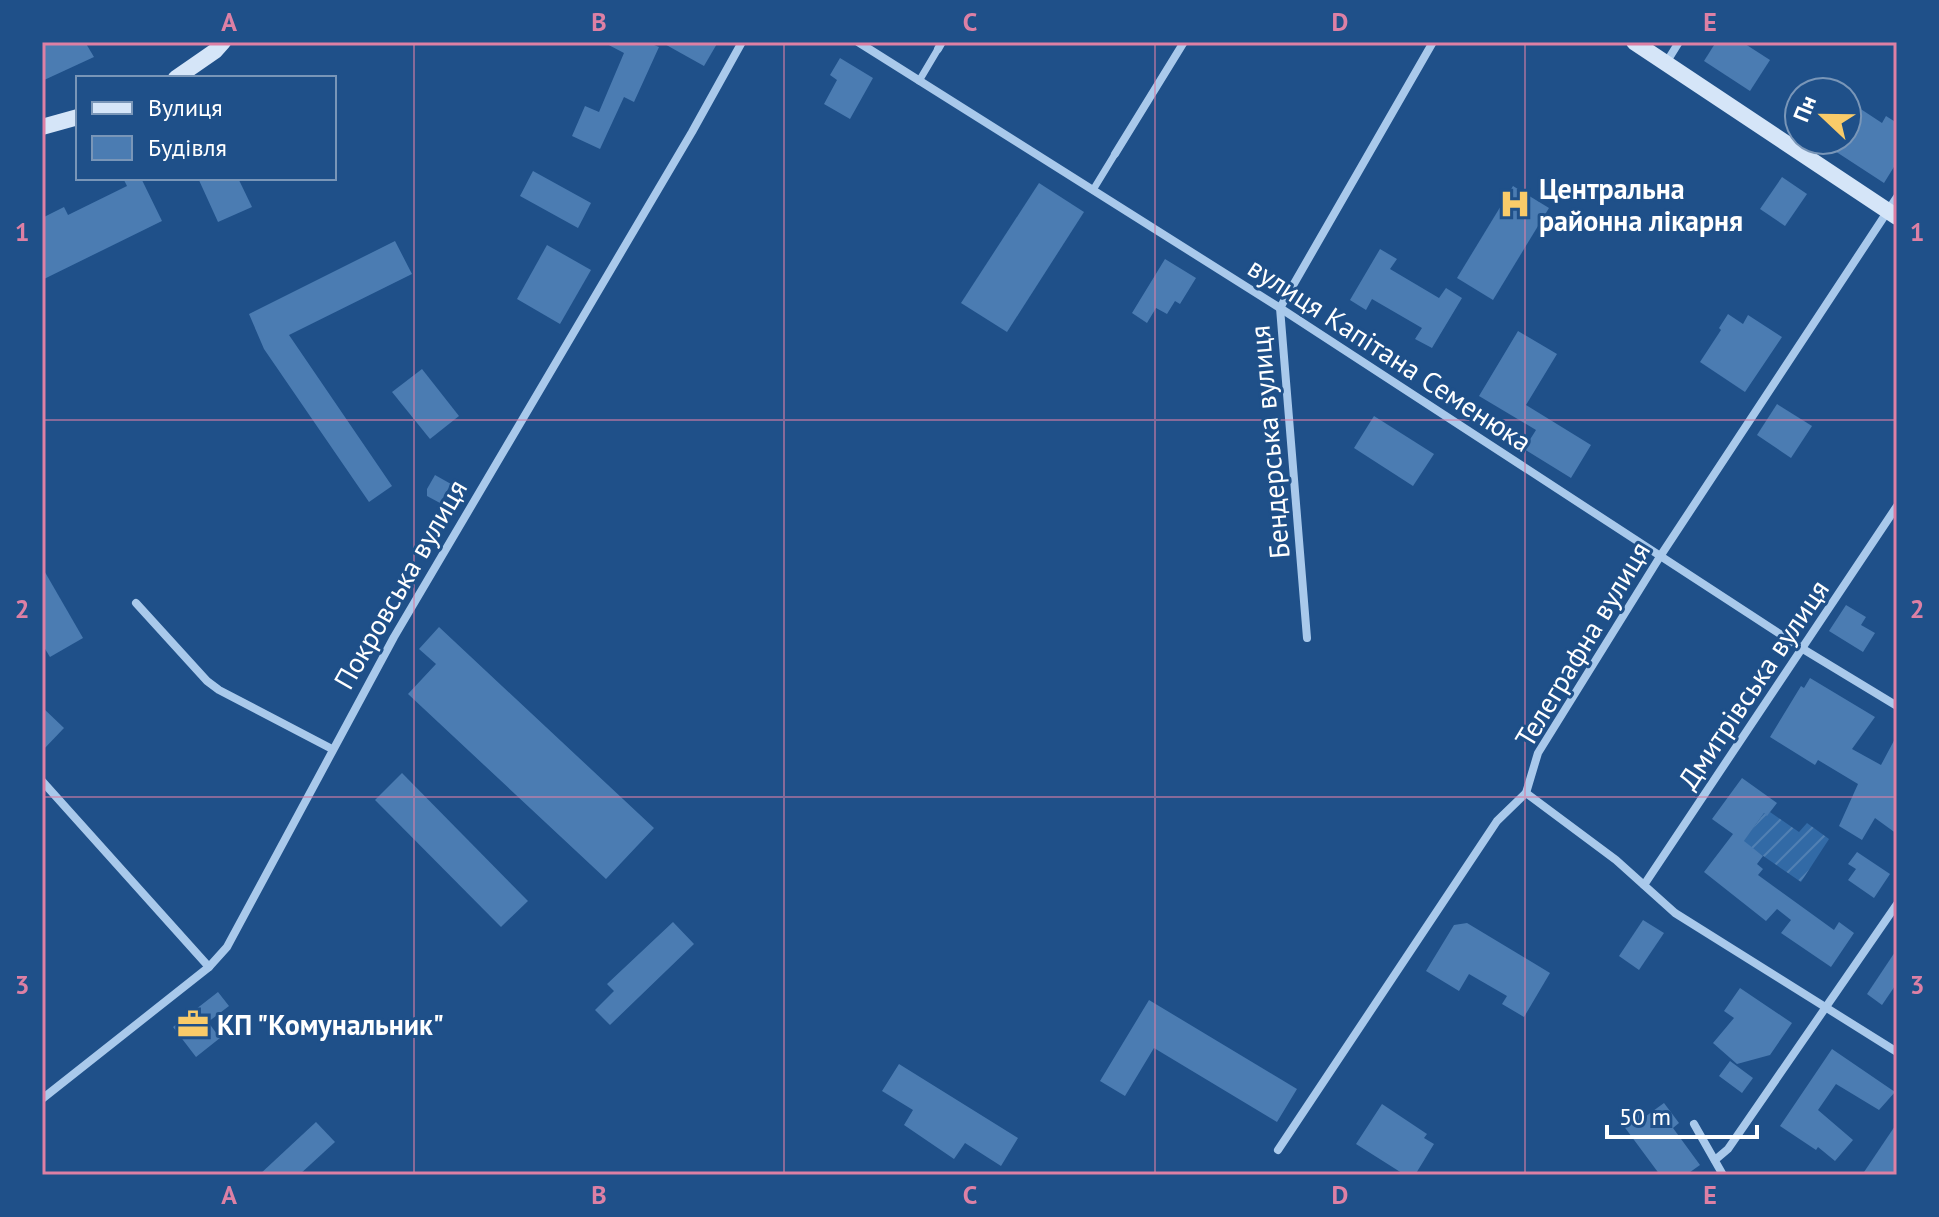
<svg xmlns="http://www.w3.org/2000/svg" width="1939" height="1217" font-family="'PT Sans',sans-serif">
  <style>
    .garden { fill: url(#garden-furrows) }
    .building { fill: #4b7cb2 }
    .lines { fill: none; stroke-linecap: round; stroke-linejoin: round }
    .pedestrian { stroke: #a9c9eb; stroke-width: 7 }
    .minor { stroke: #a9c9eb; stroke-width: 8 }
    .secondary { stroke: #d5e5f8; stroke-width: 16 }
    .grid { fill: none; stroke: #dd80a5; stroke-width: 2; stroke-opacity: 0.55 }
    .labels { text-anchor: middle; dominant-baseline: central; stroke-width: 6; stroke-linejoin: round; paint-order: stroke }
    .poi-label { font-size: 28px; font-weight: bold; fill: #fff; stroke: #1f5089; text-anchor: start }
    .street-label { font-size: 28px; fill: #fff; stroke: #1f5089 }
    .neatline { fill: none; stroke: #dd80a5; stroke-width: 3 }
    .grid-label { font-size: 26px; text-anchor: middle; font-weight: bold; fill: #dd80a5 }
  </style>
  <defs>
    <pattern id="garden-furrows" width="10" height="10" patternUnits="userSpaceOnUse" patternTransform="scale(2)"><rect width="10" height="10" fill="#326aa6"/><path d="M-1 1l2-2M0 10L10 0M9 11l2-2" fill="none" stroke="#5180b3"/></pattern>
  </defs>
  <rect width="100%" height="100%" fill="#1f5089"/>
  <!-- garden -->
  <path class="garden" d="M1770,812L1799,832L1807,823L1829,839L1801,882L1743,842L1764,813L1767,815Z"/>
  <!-- building -->
  <g class="building">
    <path d="M42,42H85L94,57L42,81Z"/>
    <path d="M603,42H647L659,47L634,102L624,97L600,149L572,136L585,106L599,112L624,53Z"/>
    <path d="M661,42H718L704,66Z"/>
    <path d="M1716,42H1742L1770,60L1750,91L1704,61Z"/>
    <path d="M840,58L873,78L850,119L824,104L837,80L830,75Z"/>
    <path d="M1847,100L1882,123L1886,116L1897,123V162L1884,183L1818,140H1847Z"/>
    <path d="M533,171L591,203L578,228L520,196Z"/>
    <path d="M1782,177L1807,194L1785,226L1760,209Z"/>
    <path d="M123,178H141L162,221L42,280V218L64,207L68,215L127,186Z"/>
    <path d="M198,178H238L252,207L218,222Z"/>
    <path d="M1039,183L1084,212L1007,332L961,303Z"/>
    <path d="M1513,186L1549,208L1493,300L1457,278Z"/>
    <path d="M395,241L412,274L289,335L392,486L369,502L264,349L249,314Z"/>
    <path d="M547,245L591,270L560,324L517,299Z"/>
    <path d="M1380,249L1397,259L1390,269L1439,298L1446,288L1462,298L1432,348L1415,339L1422,328L1372,299L1366,310L1350,300Z"/>
    <path d="M1165,259L1196,278L1180,304L1175,301L1167,314L1156,308L1147,323L1132,313Z"/>
    <path d="M1728,314L1743,324L1748,315L1782,337L1745,392L1700,362L1721,330L1719,328Z"/>
    <path d="M1518,331L1557,354L1526,405L1591,445L1571,478L1524,449L1536,430L1479,396Z"/>
    <path d="M422,369L459,416L430,439L392,392Z"/>
    <path d="M1777,404L1812,426L1791,458L1757,435Z"/>
    <path d="M1374,416L1434,454L1413,486L1354,448Z"/>
    <path d="M435,475L451,484L440,503L427,496V489Z"/>
    <path d="M42,567L83,638L50,657L42,644Z"/>
    <path d="M1846,605L1866,617L1861,625L1875,633L1863,652L1829,631Z"/>
    <path d="M439,627L654,828L606,879L408,694L436,664L419,649Z"/>
    <path d="M1810,678L1875,717L1852,749L1881,765L1897,735V834L1875,818L1862,840L1839,826L1858,784L1818,760L1815,765L1770,737L1801,686L1804,688Z"/>
    <path d="M42,707L64,728L42,751Z"/>
    <path d="M402,773L528,901L501,927L375,800Z"/>
    <path d="M1742,778L1777,803L1767,816L1764,813L1744,841L1763,856L1757,864L1763,869L1758,875L1834,930L1839,922L1854,933L1831,967L1781,933L1791,920L1777,909L1766,921L1704,872L1733,834L1712,819Z"/>
    <path d="M1857,852L1890,874L1874,898L1848,880L1856,869L1848,864Z"/>
    <path d="M1643,920L1664,933L1639,970L1619,956Z"/>
    <path d="M673,922L694,944L610,1025L595,1010L614,991L607,984Z"/>
    <path d="M1467,923L1550,973L1524,1017L1502,1004L1507,996L1469,974L1459,991L1426,971L1454,925Z"/>
    <path d="M1897,949V983L1882,1005L1867,994Z"/>
    <path d="M1740,988L1792,1023L1770,1055L1737,1064L1713,1043L1734,1018L1724,1011Z"/>
    <path d="M218,992L229,1006L208,1022L220,1038L196,1057L173,1027Z"/>
    <path d="M1149,1000L1297,1089L1277,1122L1154,1048L1125,1096L1100,1081Z"/>
    <path d="M1832,1049L1895,1092L1879,1110L1836,1084L1818,1110L1853,1140L1835,1161L1818,1147L1816,1150L1780,1126Z"/>
    <path d="M1730,1061L1753,1078L1742,1093L1719,1076Z"/>
    <path d="M899,1064L1018,1138L1001,1166L965,1143L954,1159L904,1125L913,1110L882,1091Z"/>
    <path d="M1664,1103L1679,1123L1673,1128L1700,1165L1686,1175H1660L1623,1125L1639,1114L1642,1119Z"/>
    <path d="M1382,1104L1427,1134L1424,1138L1434,1144L1415,1175H1405L1356,1144Z"/>
    <path d="M316,1122L335,1142L299,1175H259Z"/>
    <path d="M1897,1123V1175H1862Z"/>
  </g>
  <g class="lines">
    <!-- pedestrian -->
    <g class="pedestrian">
      <path d="M919,81L938,49"/>
      <path d="M1093,190L1115,154"/>
    </g>
    <!-- minor -->
    <g class="minor">
      <path d="M858,42L1280,308L1803,649L1897,706"/>
      <path d="M938,49L942,42"/>
      <path d="M1666,63L1679,42"/>
      <path d="M1115,154L1184,42"/>
      <path d="M136,603L207,681L219,690L332,749"/>
      <path d="M1307,638L1280,308L1433,42"/>
      <path d="M42,781L209,967"/>
      <path d="M1526,793L1616,860L1675,913L1897,1052"/>
      <path d="M1644,885L1897,506"/>
      <path d="M42,1099L209,967L227,947L394,637L692,132L742,42"/>
      <path d="M1694,1124L1723,1175"/>
      <path d="M1278,1150L1497,821L1526,793L1538,753L1661,555L1897,197"/>
      <path d="M1715,1160L1728,1149L1897,904"/>
    </g>
    <!-- secondary -->
    <g class="secondary">
      <path d="M1634,42L1897,217"/>
      <path d="M176,78L215,51L223,42"/>
      <path d="M42,127L78,117"/>
    </g>
  </g>
  <!-- grid -->
  <path class="grid" d="M414,42V1175M784,42V1175M1155,42V1175M1525,42V1175M42,420H1897M42,797H1897"/>
  <!-- icons -->
  <defs>
    <symbol id="hospital-bare" viewBox="-9 -9 18 18"><path d="M-5-5h3v3.5h4V-5h3V5h-3V1.5h-4V5h-3Z" fill="#f9cb69" stroke="#1f5089" stroke-width="2.5" paint-order="stroke"/></symbol>
    <symbol id="office-bare" viewBox="-9 -9 18 18"><path d="M-6-3h4V-5.5h4V-3h4V5H-6ZM-1-4.5V-3h2v-1.5ZM-6 0V1H6V0Z" fill="#f9cb69" stroke="#1f5089" stroke-width="2.5" paint-order="stroke"/></symbol>
  </defs>
  <g fill-rule="evenodd">
    <use href="#hospital-bare" x="1493" y="182" width="44" height="44"/>
    <use href="#office-bare" x="171" y="1002" width="44" height="44"/>
  </g>
  <g class="labels">
    <!-- poi labels -->
    <g class="poi-label">
      <text x="1539" y="188">Центральна<tspan x="1539" dy="32">районна лікарня</tspan></text>
      <text x="217" y="1024">КП "Комунальник"</text>
    </g>
    <!-- street labels -->
    <g class="street-label">
      <text transform="translate(1390 354) rotate(33)">вулиця Капітана Семенюка</text>
      <text transform="translate(1269 442) rotate(-95)">Бендерська вулиця</text>
      <text transform="translate(400 584) rotate(-60)">Покровська вулиця</text>
      <text transform="translate(1582 644) rotate(-59)">Телеграфна вулиця</text>
      <text transform="translate(1753 684) rotate(-56)">Дмитрівська вулиця</text>
    </g>
  </g>
  <!-- border -->
  <rect width="1939" height="1217" fill="none" stroke="#1f5089" stroke-width="88"/>
  <!-- legend -->
  <rect x="76" y="76" width="260" height="104" fill="#1f5089" stroke="#7996b8" stroke-width="2"/>
  <rect x="92" y="102" width="40" height="12" fill="#d5e5f8" stroke="#7996b8" stroke-width="2"/>
  <text x="148" y="116" font-size="24" fill="#ffffff">Вулиця</text>
  <rect x="92" y="136" width="40" height="24" fill="#4b7cb2" stroke="#7996b8" stroke-width="2"/>
  <text x="148" y="156" font-size="24" fill="#ffffff">Будівля</text>
  <!-- north arrow -->
  <g transform="translate(1823 116) rotate(292)"><circle r="38" fill="#1f5089" stroke="#7996b8" stroke-width="2"/>
  <path d="M0-6L14 30L0 20L-14 30Z" fill="#f9cb69"/>
  <text y="-12" font-size="22" font-weight="bold" text-anchor="middle" fill="#ffffff">Пн</text>
  </g>
  <!-- scale -->
  <path d="M1607 1125v12h150v-12" fill="none" stroke="#ffffff" stroke-width="4"/>
  <text x="1619" y="1125" font-size="24" fill="#ffffff" stroke="#1f5089" stroke-width="6" paint-order="stroke">50 m</text>
  <rect x="44" y="44" width="1851" height="1129" class="neatline"/>
  <g class="grid-label">
    <text x="229" y="31">A</text>
    <text x="599" y="31">B</text>
    <text x="970" y="31">C</text>
    <text x="1340" y="31">D</text>
    <text x="1710" y="31">E</text>
    <text x="22" y="241">1</text>
    <text x="1917" y="241">1</text>
    <text x="22" y="618">2</text>
    <text x="1917" y="618">2</text>
    <text x="22" y="994">3</text>
    <text x="1917" y="994">3</text>
    <text x="229" y="1204">A</text>
    <text x="599" y="1204">B</text>
    <text x="970" y="1204">C</text>
    <text x="1340" y="1204">D</text>
    <text x="1710" y="1204">E</text>
  </g>
</svg>
